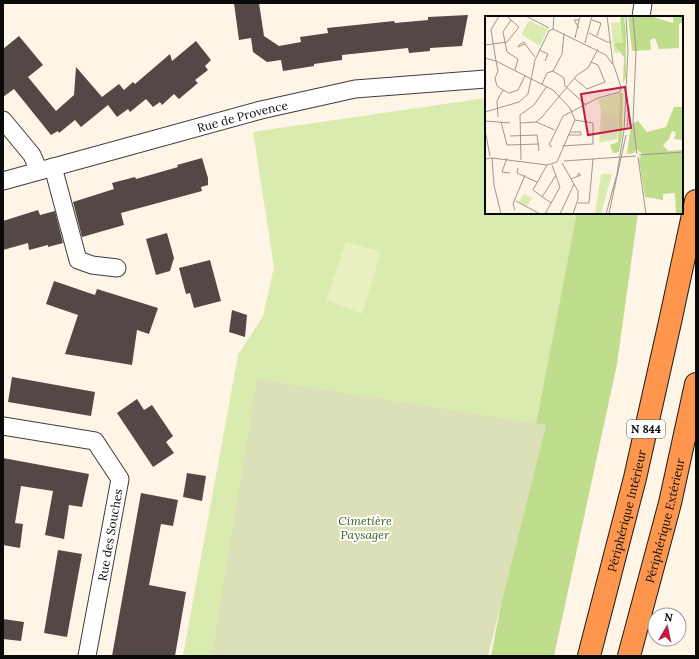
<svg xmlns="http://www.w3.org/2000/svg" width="699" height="659" font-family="Lora,serif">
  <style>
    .green { fill: #d9ebaf }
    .forest { fill: #c0dc8d }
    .cemetery { fill: #dbe0b8 }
    .pitch { fill: #eaf1c1 }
    .building { fill: #534845 }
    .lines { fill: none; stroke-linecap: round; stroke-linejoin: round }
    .minor-casing { stroke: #3d3d3d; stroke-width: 19 }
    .trunk-casing { stroke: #1b1b1b; stroke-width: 24 }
    .minor { stroke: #fff; stroke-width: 17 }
    .trunk { stroke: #fe964e; stroke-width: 22 }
    .labels { text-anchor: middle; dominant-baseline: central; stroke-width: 4; stroke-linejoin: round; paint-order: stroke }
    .shield { fill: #fff; stroke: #545454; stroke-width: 1 }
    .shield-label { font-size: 11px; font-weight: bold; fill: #0a0a0a }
    .street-label { font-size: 12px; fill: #0a0a0a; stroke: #fff }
    .park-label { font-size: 12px; font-style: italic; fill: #366318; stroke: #fff }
    .inset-road { fill: none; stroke: #9d978e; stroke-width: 1 }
    .view { fill: #c01b43; fill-opacity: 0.15; stroke: #c01b43; stroke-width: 2 }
    .inset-edge { fill: none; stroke: #0a0a0a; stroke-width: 2 }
  </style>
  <rect width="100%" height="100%" fill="#fff5e6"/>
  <!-- green -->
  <path class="green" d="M486,98V213H592L487,656H183L238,355L263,316L274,267L253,132Z"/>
  <!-- forest -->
  <path class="forest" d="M577,213H638L617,364L554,656H491Z"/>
  <!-- cemetery -->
  <path class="cemetery" d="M257,379L546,425L488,656H212Z"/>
  <!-- pitch -->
  <path class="pitch" d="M346,242L381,252L362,314L326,300Z"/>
  <!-- building -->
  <g class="building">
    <path d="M234,3H259L264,36L279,46L301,42L300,37L328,33L327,28L394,21L395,23L428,20V17L468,15L462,46L430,48V51L409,53L408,48L342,55V60L314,64V66L283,71L281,60L267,62L253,52L251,38L239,40Z"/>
    <path d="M19,36L43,65L28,77L56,111L74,95L76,67L102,97L119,84L124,90L133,82L135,84L170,54L172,61L196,41L211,60L205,66L208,70L195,80L198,83L179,99L174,94L162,105L160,102L153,107L146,99L130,112L128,109L117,117L108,105L81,127L75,120L59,133L58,131L51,135L14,89L3,97V49Z"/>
    <path d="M202,158L208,178V185L201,187L202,191L121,213L124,225L82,237L73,202L114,189L112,183L135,177L136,179L178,167L177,165Z"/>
    <path d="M38,210L40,215L55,211L63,243L48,247V245L29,250L28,243L3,250V221Z"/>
    <path d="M167,233L174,258L170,271L156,275L146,239Z"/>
    <path d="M210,260L221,301L194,308L190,293L186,294L179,268Z"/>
    <path d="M54,281L95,295L97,289L158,308L149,334L137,330L132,365L65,354L78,315L46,304Z"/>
    <path d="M232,310L247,315L245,337L229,332Z"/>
    <path d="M12,377L95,392L91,416L8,402Z"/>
    <path d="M137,399L144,410L152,405L173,436L166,442L174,453L153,467L117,413Z"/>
    <path d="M3,458L89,474L82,507L69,505L64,539L45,535L53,491L21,486L15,523L23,524L20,548L3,545Z"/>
    <path d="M187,473L206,476L202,501L183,497Z"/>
    <path d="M141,493L178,500L173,526L161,524L149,585L186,592L175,656H112Z"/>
    <path d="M58,550L82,554L67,637L44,633Z"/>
    <path d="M3,619L24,622L21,641L3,639Z"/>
  </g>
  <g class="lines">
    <defs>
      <g id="minor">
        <path d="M641,17L643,3"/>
        <path d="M3,120L32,155L39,171"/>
        <path d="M53,167L78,260L92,265L117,268"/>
        <path id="s1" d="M3,181L261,110L355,89L486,79"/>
        <path d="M3,426L95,441L120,479L87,656"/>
      </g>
      <g id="trunk">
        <path id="s2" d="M589,656L635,478L670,322L696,201"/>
        <path id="s3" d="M629,656L670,503L696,384"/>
      </g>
    </defs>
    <!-- minor casing -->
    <use href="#minor" class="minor-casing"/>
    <!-- trunk casing -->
    <use href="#trunk" class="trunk-casing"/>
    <!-- minor -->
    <use href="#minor" class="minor"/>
    <!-- trunk -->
    <use href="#trunk" class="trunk"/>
  </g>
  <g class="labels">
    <!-- shield labels -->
    <rect class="shield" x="627" y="420" width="38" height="18" rx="3"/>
    <g class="shield-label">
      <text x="646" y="429">N 844</text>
    </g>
    <!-- street labels -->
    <g class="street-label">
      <text stroke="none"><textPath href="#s1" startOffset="248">Rue de Provence</textPath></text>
      <text stroke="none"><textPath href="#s2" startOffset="150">Périphérique Intérieur</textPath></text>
      <text stroke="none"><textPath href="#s3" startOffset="140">Périphérique Extérieur</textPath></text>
      <text transform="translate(110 535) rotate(-80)">Rue des Souches</text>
    </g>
    <!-- park labels -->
    <g class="park-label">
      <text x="365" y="520">Cimetière<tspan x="365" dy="14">Paysager</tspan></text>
    </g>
  </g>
  <!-- overview -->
  <g transform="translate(485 16)">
    <rect width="198" height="198" fill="#fff5e6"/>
    <path d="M44,5L63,13L62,17L60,14V19L55,30L36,18ZM137,6L138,27H132L134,37H129L126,7ZM136,76L132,123L114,127L116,92L113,84ZM116,158H127L116,198H110ZM39,178L47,182L42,190L34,186Z" fill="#d9ebaf"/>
    <path d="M135,0H139L141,16V61L138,67L139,41L130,30V27H138ZM143,0H165L188,7V0H198V6L194,8V32L174,33L170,22L165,24L166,34L147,35ZM135,77H138L137,119L134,136L128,137L125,129L133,126ZM189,91H198V124L189,123L191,116L187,115L184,123L178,129L183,135L198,134V198H191L190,177L178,178V184L160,181L154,144L157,138L152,133L149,137L142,138L146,108L153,105L162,116L181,111Z" fill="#c0dc8d"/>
    <path d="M116,99H134L132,123H116Z" fill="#dbe0b8"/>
    <path class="inset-road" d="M14,0L6,14L11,45L68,74L85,92L90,104M22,0L26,4L18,16L22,36L33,43L30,54M41,0L64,12M122,0L128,48M148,0L151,35L148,105L152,138M107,4L116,7L112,20M94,12L89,4H94M104,17L122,26H126M90,22L95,0M39,26L40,28L33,31L34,29ZM100,27L107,0M40,28L50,41M0,29L22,26L34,11L26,4M54,34L63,38L60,45M0,42L11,45L13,55L10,62L12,70L18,74L24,77L33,74L40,60M68,55L79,62L80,70L100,88M89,62L102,73L120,66L113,49L106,46M57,68L62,57L68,55L77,38L79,17M0,96L34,86L43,78L50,44L64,15L68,13L69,0M13,101L12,85L18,74M0,105L25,107M16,106L22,129L54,128M51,106L70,114M35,107L51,106L57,101L92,59L103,52L113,33M142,111L144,91M0,114L5,140M83,119H96V116H85M25,120L52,119L54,135M77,130L108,128V107L90,104M67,131L64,129L78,100L113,82L135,76L136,71L129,50L121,39L68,13M154,139L198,136M153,141L161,198M7,142L62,149L72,146M22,142L17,156L25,157M0,143L7,142L9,169L16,198M36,144L35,99L49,89L62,70M79,145L151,140M72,146L90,104M77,147L93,175V183L88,198M62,149L48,174L66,187M33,152L32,157L52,166M86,163L96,159L94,157L92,160M57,181L71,159M31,185L55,198M93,187H104L108,143M30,194L28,188L40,159M124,197L141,119M60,198L75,171L67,149M75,198L89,168M121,198L132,158L139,114L143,34L141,0"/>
    <path class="view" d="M140,71L146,112L103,119L96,78Z"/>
    <rect width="198" height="198" class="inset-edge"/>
  </g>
  <!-- border -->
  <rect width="699" height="659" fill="none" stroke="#0a0a0a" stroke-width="8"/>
  <!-- north arrow -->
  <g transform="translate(667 627) rotate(9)"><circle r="19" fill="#ffffff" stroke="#9d9d9d"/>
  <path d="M0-3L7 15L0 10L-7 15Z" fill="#c01b43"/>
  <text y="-6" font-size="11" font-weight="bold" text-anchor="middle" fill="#0a0a0a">N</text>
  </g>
</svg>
